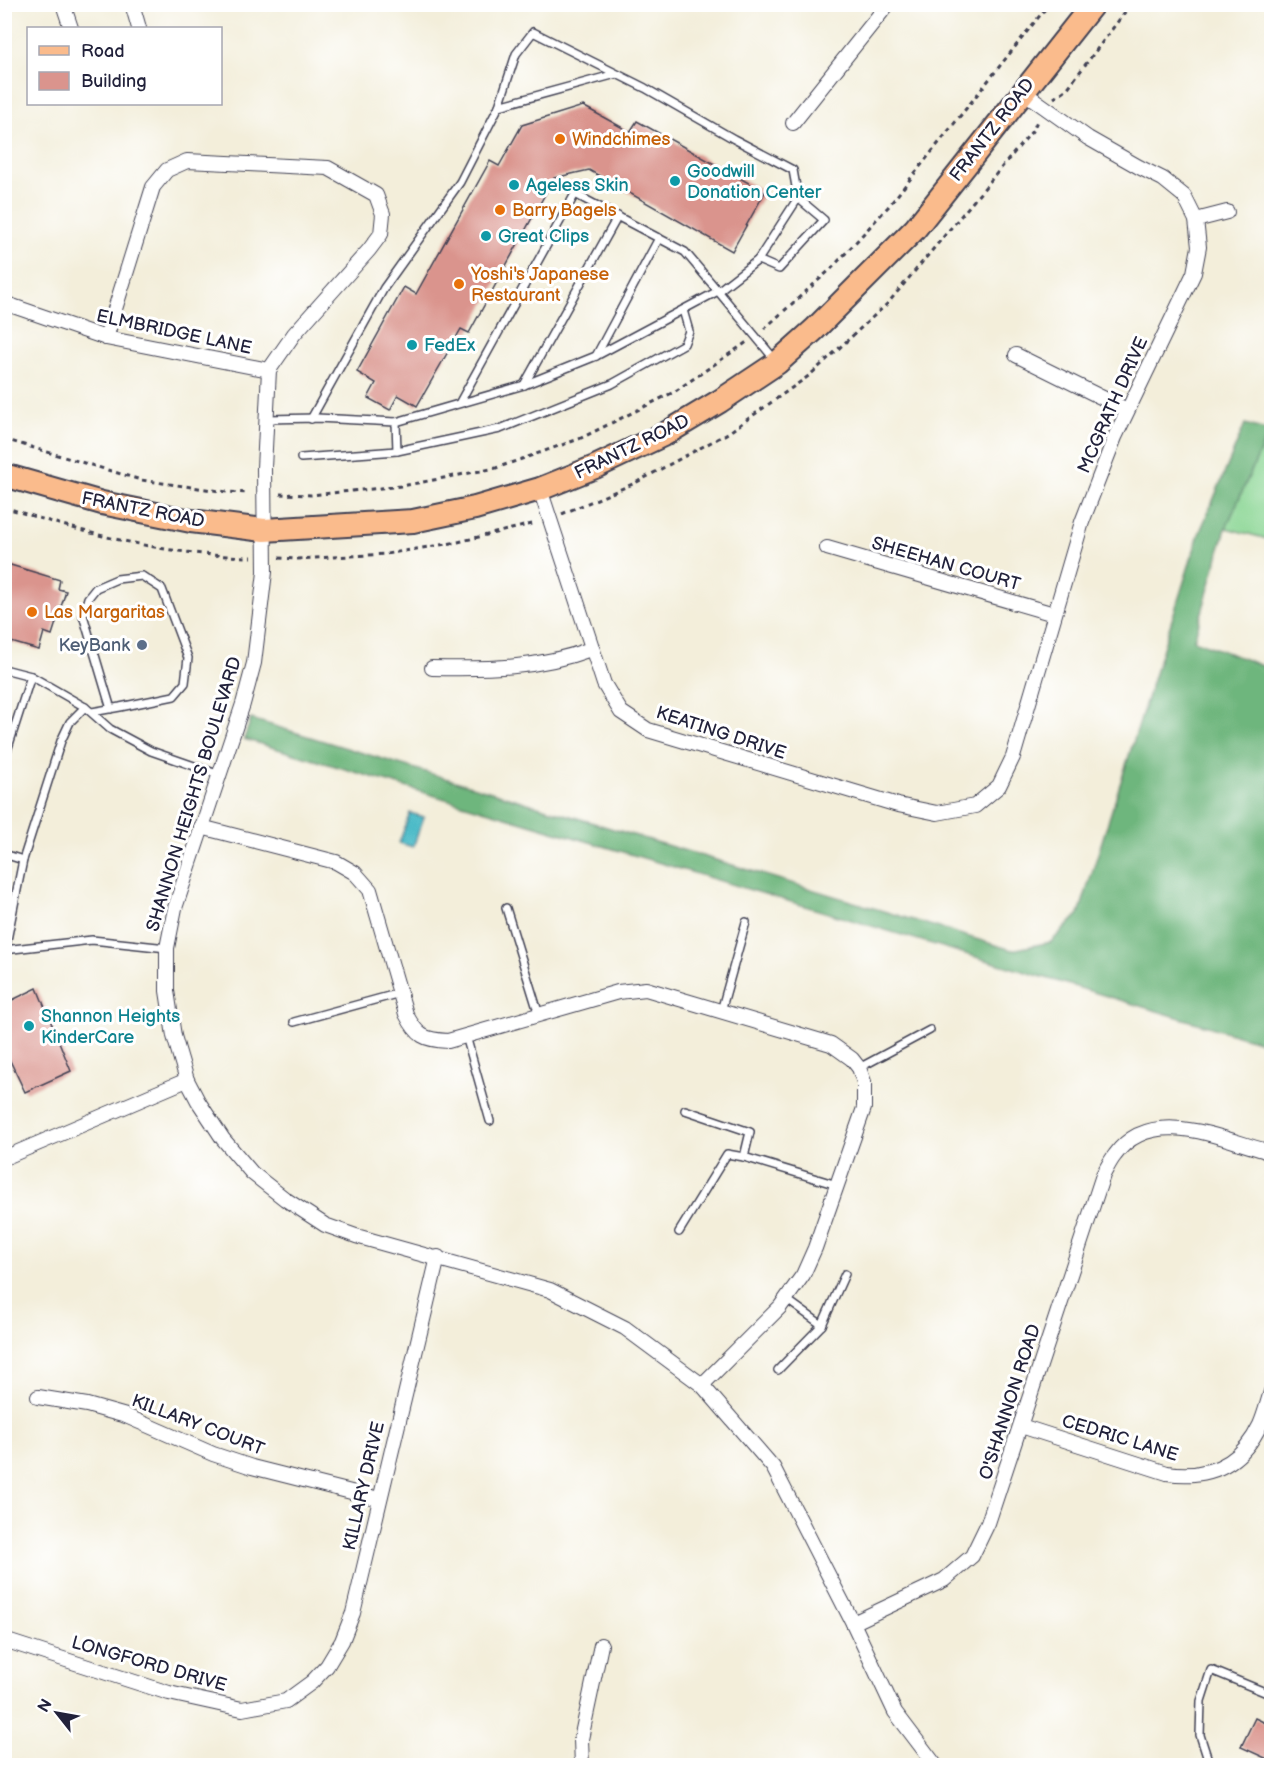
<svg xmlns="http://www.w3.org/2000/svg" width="1276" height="1770" font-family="'Balsamiq Sans',sans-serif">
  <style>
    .green { fill: #89d593; stroke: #567c67; stroke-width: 1.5 }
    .forest { fill: #6eb67d; stroke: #486c5c; stroke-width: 1.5 }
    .water { fill: #4ebbc8; stroke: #386e82; stroke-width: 1.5 }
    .building { fill: #da948d }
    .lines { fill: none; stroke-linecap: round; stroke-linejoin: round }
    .service-casing { stroke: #414153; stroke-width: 10 }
    .minor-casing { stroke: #414153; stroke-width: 16 }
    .primary-casing { stroke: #414153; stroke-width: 26 }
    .path { stroke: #414153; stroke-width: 3; stroke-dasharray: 4.5 4.5; stroke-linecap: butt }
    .service { stroke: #fff; stroke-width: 7 }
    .minor { stroke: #fff; stroke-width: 14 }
    .primary { stroke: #fabb8c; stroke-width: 22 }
    .food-dot { fill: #e8710a; stroke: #fff; stroke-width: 2 }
    .culture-dot { fill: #0f9aa8; stroke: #fff; stroke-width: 2 }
    .service-dot { fill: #5c6f8a; stroke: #fff; stroke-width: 2 }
    .labels { text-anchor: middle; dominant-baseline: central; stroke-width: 6; stroke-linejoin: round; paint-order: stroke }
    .street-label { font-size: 18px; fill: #22223b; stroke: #fff }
    .food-label { font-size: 18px; fill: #c56008; stroke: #fff; text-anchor: start }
    .culture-label { font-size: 18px; fill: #0d838f; stroke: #fff; text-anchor: start }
    .service-label { font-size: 18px; fill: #4e5e75; stroke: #fff; text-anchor: end }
  </style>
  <rect width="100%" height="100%" fill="#fff"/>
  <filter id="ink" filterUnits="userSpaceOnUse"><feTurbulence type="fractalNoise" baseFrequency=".0167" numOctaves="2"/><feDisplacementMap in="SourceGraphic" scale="12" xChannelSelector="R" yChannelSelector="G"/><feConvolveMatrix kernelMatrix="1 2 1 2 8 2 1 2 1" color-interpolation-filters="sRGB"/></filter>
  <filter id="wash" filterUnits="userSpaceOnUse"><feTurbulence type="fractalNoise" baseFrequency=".008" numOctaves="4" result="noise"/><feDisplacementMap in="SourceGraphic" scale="24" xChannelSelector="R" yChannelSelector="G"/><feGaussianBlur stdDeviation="1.35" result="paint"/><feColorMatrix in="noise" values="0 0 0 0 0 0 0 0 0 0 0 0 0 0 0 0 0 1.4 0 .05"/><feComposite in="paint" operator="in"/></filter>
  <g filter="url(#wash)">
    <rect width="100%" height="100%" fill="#f3eeda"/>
    <!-- green -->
    <path class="green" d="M1269,431H1271V540L1226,528Z"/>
    <!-- forest -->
    <path class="forest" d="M1245,424L1269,431L1226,528L1194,640L1271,669V1045L244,739L251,719L1012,950L1051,942L1079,914L1199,534Z"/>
    <!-- water -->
    <path class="water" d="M410,813L424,817L413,847L399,843Z"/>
    <g id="blocks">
      <!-- building -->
      <g class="building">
        <path d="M583,106L630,132L637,121L765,192L732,251L589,170L554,178L469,333L461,329L417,406L398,395L390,410L368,398L376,383L357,372L404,287L416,294L490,161L499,166L522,125Z"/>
        <path d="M4,563L60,580L58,589L66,591L52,635L44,632L39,650L4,640Z"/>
        <path d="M37,988L71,1071L25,1092L4,1048V1004Z"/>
        <path d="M1255,1718L1272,1726V1761L1241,1747Z"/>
      </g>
    </g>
  </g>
  <g filter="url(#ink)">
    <use href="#blocks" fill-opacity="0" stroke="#414153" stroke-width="1.5"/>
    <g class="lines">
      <defs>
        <g id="service">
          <path d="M499,106L616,74"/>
          <path d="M758,260L779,269L824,220L798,198"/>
          <path d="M596,356L659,238"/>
          <path d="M524,385L618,216"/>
          <path d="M267,419L317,418L396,422L524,385L596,356L718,291L776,361"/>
          <path d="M311,419L384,288L460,182L499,106L516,54L533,32L645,88L734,139L793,170L798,198L758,260L718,291L685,252L575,194L460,402"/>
          <path d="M396,422L397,451L500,429L612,384L684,344L689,331L683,310"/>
          <path d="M301,458L397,451"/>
          <path d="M4,669L31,676L85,707"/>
          <path d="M92,712L120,707L174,696L185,683L188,658L162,589L142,576L117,579L96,588L88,598L83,615L111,709"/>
          <path d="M4,760L31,676"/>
          <path d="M4,854L23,860L61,741L70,722L85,707L110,729L151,751L220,775"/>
          <path d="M506,908L539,1015"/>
          <path d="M4,950L92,940L167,948"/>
          <path d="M5,950L23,860"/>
          <path d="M721,1011L746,922"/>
          <path d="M294,1022L400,993"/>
          <path d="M466,1036L490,1121"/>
          <path d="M859,1068L930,1030"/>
          <path d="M685,1110L750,1132L744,1157"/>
          <path d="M679,1232L727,1154L744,1157L837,1185"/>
          <path d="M822,1325L845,1274"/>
          <path d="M778,1370L822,1325L786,1299"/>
          <path d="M1212,1766L1209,1763L1200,1735L1201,1701L1211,1670L1272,1695"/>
        </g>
        <g id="minor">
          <path d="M63,4L71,28"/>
          <path d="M132,4L139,28"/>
          <path d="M793,123L888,4"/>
          <path d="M1196,220L1227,212"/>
          <path d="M4,303L106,338L269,370"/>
          <path d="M106,338L153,187L167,170L187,161L328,168L376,195L383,214L381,234L369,250L294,334L269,370L264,468L265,572L254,663L243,704L175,908L167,948V991L174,1036L187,1080L198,1101L223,1139L252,1173L285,1199L325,1225L356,1236L550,1290L625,1328L702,1385L773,1467L853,1623L895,1712L936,1766"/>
          <path d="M1016,355L1127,410"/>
          <path d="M540,489L604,684L621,712L648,730L898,805L937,813L975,806L999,786L1013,757L1082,522L1115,437L1194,273L1199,247L1196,220L1184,196L1163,179L1139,167L1088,138L1022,91"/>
          <path d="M827,548L1054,614"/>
          <path d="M432,668C489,669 537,669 591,649"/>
          <path d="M201,827L336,862L355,873L370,890L406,1014C417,1036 424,1040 448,1041L618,992L646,989L831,1044L852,1059L859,1068L864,1082V1108L815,1248L803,1275L780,1307L702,1385"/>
          <path d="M4,1158L187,1080"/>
          <path d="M38,1397L87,1405L126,1416L213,1454L252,1467L379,1499"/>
          <path d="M1021,1426L1167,1473C1209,1479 1241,1465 1260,1425C1265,1414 1268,1400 1272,1389"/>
          <path d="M853,1623L944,1580L972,1556L988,1523L1103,1175C1107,1168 1110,1161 1115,1155C1150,1106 1217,1137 1263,1150L1272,1155"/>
          <path d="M4,1640L169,1693L242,1709L286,1701L312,1682L327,1666L342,1641L353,1613L438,1257"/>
          <path d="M582,1766L581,1739L601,1645"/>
        </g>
        <path id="primary" d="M4,475L102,503L191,521L264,530L413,521L475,508L540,489L595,467L665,434L720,401L777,363L815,329L915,229L1093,4"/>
      </defs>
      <!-- service casing -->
      <use href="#service" class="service-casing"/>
      <!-- minor casing -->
      <use href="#minor" class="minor-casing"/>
      <!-- primary casing -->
      <use href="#primary" class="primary-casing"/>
      <!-- path -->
      <g class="path">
        <path d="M1054,98L1067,89L1131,4"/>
        <path d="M764,329L831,269L888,207L1049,4"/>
        <path d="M4,439L141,480L227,492L249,493"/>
        <path d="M280,494L311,495L402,486L496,468L579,439L674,392L747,342"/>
        <path d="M4,507C84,533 167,556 252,557"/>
        <path d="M562,514L635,483L728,433L810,375L888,303L1033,130L1038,119"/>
        <path d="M279,558L296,559L386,554L458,542L536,523"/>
      </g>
      <!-- service -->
      <use href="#service" class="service"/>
      <!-- minor -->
      <use href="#minor" class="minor"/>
      <!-- primary -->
      <use href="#primary" class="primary"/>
    </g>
  </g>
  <!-- markers -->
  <g class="food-dot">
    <circle cx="560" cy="139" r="6"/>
    <circle cx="500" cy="210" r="6"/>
    <circle cx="459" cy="284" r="6"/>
    <circle cx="32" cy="612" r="6"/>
  </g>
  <g class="culture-dot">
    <circle cx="675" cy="181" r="6"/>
    <circle cx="514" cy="185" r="6"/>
    <circle cx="486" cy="236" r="6"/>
    <circle cx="412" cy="345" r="6"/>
    <circle cx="29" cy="1026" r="6"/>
  </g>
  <circle class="service-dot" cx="142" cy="645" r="6"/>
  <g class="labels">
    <!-- street labels -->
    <g class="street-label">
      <text transform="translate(992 130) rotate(-52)">FRANTZ ROAD</text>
      <text transform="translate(174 332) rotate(12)">ELMBRIDGE LANE</text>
      <text transform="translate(1113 405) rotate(-66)">MCGRATH DRIVE</text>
      <text transform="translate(632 447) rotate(-26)">FRANTZ ROAD</text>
      <text transform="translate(143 510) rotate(11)">FRANTZ ROAD</text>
      <text transform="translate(946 564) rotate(16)">SHEEHAN COURT</text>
      <text transform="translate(721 733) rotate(18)">KEATING DRIVE</text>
      <text transform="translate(194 794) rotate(-73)">SHANNON HEIGHTS BOULEVARD</text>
      <text transform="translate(1010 1402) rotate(-72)">O'SHANNON ROAD</text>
      <text transform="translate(198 1425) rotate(21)">KILLARY COURT</text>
      <text transform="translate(1120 1438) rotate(17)">CEDRIC LANE</text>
      <text transform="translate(364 1486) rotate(-77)">KILLARY DRIVE</text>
      <text transform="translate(149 1664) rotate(16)">LONGFORD DRIVE</text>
    </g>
    <!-- food labels -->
    <g class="food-label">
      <text x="572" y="139">Windchimes</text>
      <text x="512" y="210">Barry Bagels</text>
      <text x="471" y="274">Yoshi's Japanese<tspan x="471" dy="21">Restaurant</tspan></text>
      <text x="44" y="612">Las Margaritas</text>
    </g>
    <!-- culture labels -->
    <g class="culture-label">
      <text x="687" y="171">Goodwill<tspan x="687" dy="21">Donation Center</tspan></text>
      <text x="526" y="185">Ageless Skin</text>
      <text x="498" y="236">Great Clips</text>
      <text x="424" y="345">FedEx</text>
      <text x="41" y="1016">Shannon Heights<tspan x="41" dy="21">KinderCare</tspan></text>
    </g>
    <!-- service labels -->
    <g class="service-label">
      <text x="130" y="645">KeyBank</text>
    </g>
  </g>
  <!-- margin -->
  <rect width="1276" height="1770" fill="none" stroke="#fff" stroke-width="24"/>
  <!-- legend -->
  <rect x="27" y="27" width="195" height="78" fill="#ffffff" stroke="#a7a7b1" stroke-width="1.5"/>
  <rect x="39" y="46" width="30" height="9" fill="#fabb8c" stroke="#a7a7b1" stroke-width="1.5"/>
  <text x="81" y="57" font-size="18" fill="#22223b">Road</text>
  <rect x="39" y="72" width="30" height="18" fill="#da948d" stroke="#a7a7b1" stroke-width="1.5"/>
  <text x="81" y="87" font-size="18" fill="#22223b">Building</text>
  <!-- north arrow -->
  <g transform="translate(57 1713) rotate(301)" stroke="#ffffff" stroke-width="4.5" paint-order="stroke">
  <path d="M0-4.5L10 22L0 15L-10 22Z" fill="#22223b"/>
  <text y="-9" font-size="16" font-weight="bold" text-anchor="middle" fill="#22223b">N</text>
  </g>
</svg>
